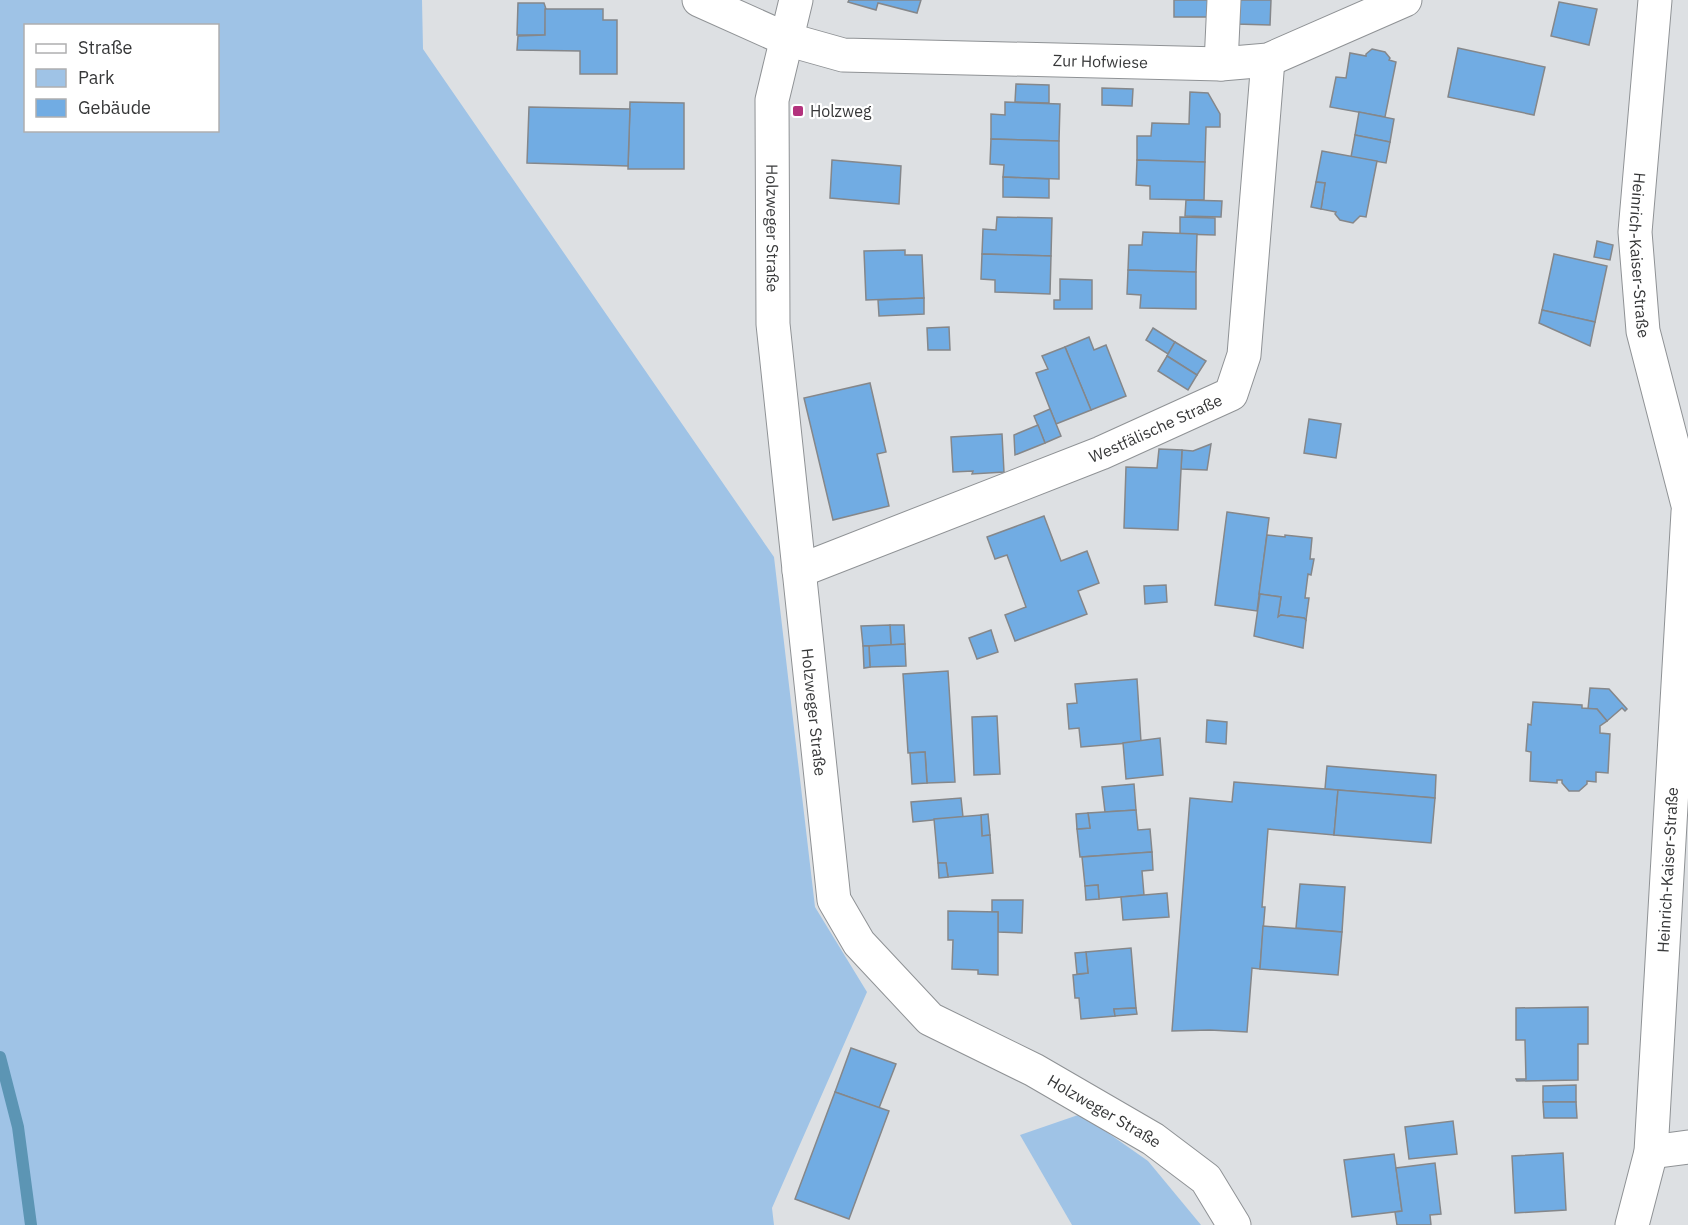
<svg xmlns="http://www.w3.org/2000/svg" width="1688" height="1225" font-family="'IBM Plex Sans',sans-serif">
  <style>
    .green { fill: #9fc3e6; fill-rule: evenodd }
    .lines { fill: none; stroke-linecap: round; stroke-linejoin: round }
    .stream { stroke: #5c95b4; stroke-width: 12 }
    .building { fill: #71ace3; stroke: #85878a; stroke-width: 1.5 }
    .minor-casing { stroke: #8f9295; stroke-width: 35 }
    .minor { stroke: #fff; stroke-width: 33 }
    .poi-dot { fill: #b3327d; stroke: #fff; stroke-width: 2 }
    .labels { text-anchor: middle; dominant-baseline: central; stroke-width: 4.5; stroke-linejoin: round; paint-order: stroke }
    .street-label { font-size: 16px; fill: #373839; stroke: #fff }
    .poi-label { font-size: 16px; fill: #373839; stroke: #fff; text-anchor: start }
  </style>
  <rect width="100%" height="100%" fill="#dde0e3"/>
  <!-- green -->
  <g class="green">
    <path d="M0,0H422L423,49L774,557L815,907L867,992L772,1208L774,1225H0ZM26,26H218V130H26Z"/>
    <path d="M1081,1114L1148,1161L1201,1225H1072L1020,1135Z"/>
  </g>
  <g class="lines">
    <!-- stream -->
    <path class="stream" d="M0,1057L18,1127L31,1225"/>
  </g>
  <!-- building -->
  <g class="building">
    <path d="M849,0H921L917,13L878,3L876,10L848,2Z"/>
    <path d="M1174,0H1209L1208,17H1174Z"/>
    <path d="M1237,0H1271L1270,25L1236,24Z"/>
    <path d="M1559,2L1597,9L1589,45L1551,36Z"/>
    <path d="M518,3H544L546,9L545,35H517Z"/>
    <path d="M545,9H603V20H617V74H580V51L517,50L518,36L545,35Z"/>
    <path d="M1458,48L1545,67L1534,115L1448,97Z"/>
    <path d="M1372,49L1385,52L1390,58L1389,60L1396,62L1385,117L1330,107L1336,77L1346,78L1350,53L1366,56V54Z"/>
    <path d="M1016,84L1049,85V103L1015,102Z"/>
    <path d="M1102,88L1133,89L1132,106L1102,105Z"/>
    <path d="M1190,92L1208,93L1220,114V127H1206L1205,162L1137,160V136H1151L1152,123L1189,124Z"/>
    <path d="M630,102L684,103V169H628Z"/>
    <path d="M1005,102L1060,104L1059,141L991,139V114L1005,115Z"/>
    <path d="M529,107L630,109L628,166L527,163Z"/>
    <path d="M1359,112L1394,119L1390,142L1355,135Z"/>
    <path d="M1355,135L1390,142L1386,163L1351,157Z"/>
    <path d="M991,139L1059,141V179L1003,177L1004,165L990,164Z"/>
    <path d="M1322,151L1377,161L1366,217L1360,216L1353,223L1340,220L1335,214L1336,212L1321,209L1325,183L1316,182Z"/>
    <path d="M832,160L901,166L899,204L830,198Z"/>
    <path d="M1137,160L1205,162L1204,200L1150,199V186L1136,185Z"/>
    <path d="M1003,177L1049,179V198L1003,197Z"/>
    <path d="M1316,182L1325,183L1321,209L1311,207Z"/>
    <path d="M1186,200L1222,201L1221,217L1185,216Z"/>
    <path d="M997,217L1052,218L1051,256L982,254L983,229L996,230Z"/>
    <path d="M1180,217L1215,218V235L1180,234Z"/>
    <path d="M1143,232L1197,234L1196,272L1128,270L1129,245H1142Z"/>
    <path d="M1597,241L1613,245L1610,260L1594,257Z"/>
    <path d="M905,250V255H922L924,298L866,300L864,251Z"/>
    <path d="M982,254L1051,256L1050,294L995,292V280L981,279Z"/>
    <path d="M1554,254L1607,266L1595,322L1542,310Z"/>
    <path d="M1128,270L1196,272V309L1140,308L1141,295L1127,294Z"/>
    <path d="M1060,279L1092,280V309H1054V300H1060Z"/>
    <path d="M924,298V314L879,316L878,300Z"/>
    <path d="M1542,310L1595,322L1590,346L1539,323Z"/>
    <path d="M949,327L950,350H928L927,328Z"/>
    <path d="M1153,328L1175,342L1168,354L1146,340Z"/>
    <path d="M1089,337L1094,350L1106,345L1126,396L1091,410L1065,347Z"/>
    <path d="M1175,342L1206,361L1197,375L1167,356Z"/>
    <path d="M1065,347L1091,410L1056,424L1036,373L1048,369L1042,356Z"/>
    <path d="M1167,356L1197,375L1188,390L1158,371Z"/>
    <path d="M870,383L886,452L877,454L889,506L833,520L804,398Z"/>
    <path d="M1050,409L1061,436L1045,443L1034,416Z"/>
    <path d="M1309,419L1341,424L1336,458L1304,453Z"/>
    <path d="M1038,425L1045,443L1015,455L1014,435Z"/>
    <path d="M1002,434L1004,472L972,474L973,471L953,472L951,437Z"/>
    <path d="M1211,444L1207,470L1181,469L1182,450L1193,451Z"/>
    <path d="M1159,449L1182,450L1178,530L1124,528L1126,467L1157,468Z"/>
    <path d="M1227,512L1269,518L1257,611L1215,605Z"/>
    <path d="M1044,516L1061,561L1087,551L1099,583L1078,591L1087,614L1015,641L1005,615L1026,607L1007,555L995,559L987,537Z"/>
    <path d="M1267,535L1285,537V535L1312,538L1310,559H1314L1311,575L1308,574L1305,598H1309L1306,620L1304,618L1281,615L1278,617L1281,597L1259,594Z"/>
    <path d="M1166,585L1167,602L1145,604L1144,586Z"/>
    <path d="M1260,594L1281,597L1278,617L1281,615L1304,618L1306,620L1303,648L1254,636Z"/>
    <path d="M890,625H904L905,644L891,645Z"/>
    <path d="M890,625L891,645L863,646L861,626Z"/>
    <path d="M991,630L998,652L977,659L969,638Z"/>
    <path d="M905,644L906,666L870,667L869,646Z"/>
    <path d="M863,646H869L870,667L864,668Z"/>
    <path d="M948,671L955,782L927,783L925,752L908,753L903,674Z"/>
    <path d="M1137,679L1141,742L1081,747L1079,728L1069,729L1067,704L1077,703L1075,684Z"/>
    <path d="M1590,688L1609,689L1627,709L1625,711L1622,708L1607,721L1597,709H1588Z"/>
    <path d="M1533,702L1582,705V708L1597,709L1607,721L1600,726V733L1610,734L1608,773L1596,772V782L1587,781V784L1579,791H1569L1562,783V780H1557V783L1530,781L1531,752L1526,751L1528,724L1531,725Z"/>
    <path d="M997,716L1000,774L974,775L972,717Z"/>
    <path d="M1207,720L1227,722L1226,744L1206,742Z"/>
    <path d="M1160,738L1163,775L1126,779L1123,743Z"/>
    <path d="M925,752L927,783L912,784L910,753Z"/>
    <path d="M1327,766L1436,775L1435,798L1325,789Z"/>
    <path d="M1234,782L1338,790L1334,835L1268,829L1262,907H1265L1260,969L1252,968L1247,1032L1210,1030L1172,1031L1190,798L1232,802Z"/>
    <path d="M1134,784L1136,810L1105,812L1102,787Z"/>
    <path d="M1338,790L1435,798L1431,843L1334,835Z"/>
    <path d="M961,798L963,817L913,822L911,802Z"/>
    <path d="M1136,810L1138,830L1150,829L1152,852L1080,857L1077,829L1090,828L1088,813Z"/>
    <path d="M1088,813L1090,828L1077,829L1076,814Z"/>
    <path d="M988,814L990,835L982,836L981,815Z"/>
    <path d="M981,815L982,836L990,835L993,873L948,877L946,863H938L934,819Z"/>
    <path d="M1152,852L1153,870L1142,871L1144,895L1099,899L1098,885L1085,886L1082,857Z"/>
    <path d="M938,863H946L948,877L939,878Z"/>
    <path d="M1300,884L1345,887L1342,932L1296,928Z"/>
    <path d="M1098,885L1099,899L1086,900L1085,886Z"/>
    <path d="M1167,893L1169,917L1123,920L1121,897Z"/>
    <path d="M992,900H1023L1022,933L998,932V912H992Z"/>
    <path d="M948,911L998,912V975L978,974V970L952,969L953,940H948Z"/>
    <path d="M1263,926L1342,932L1338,975L1260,969Z"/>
    <path d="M1131,948L1136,1008L1114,1009L1115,1016L1081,1019L1079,998H1075L1073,975L1088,973L1086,952Z"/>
    <path d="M1086,952L1088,973L1077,974L1075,953Z"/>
    <path d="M1588,1007V1044H1578V1080L1517,1081L1516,1079H1526L1525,1040H1516V1008Z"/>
    <path d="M1136,1008L1137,1014L1115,1016L1114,1009Z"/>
    <path d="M851,1048L896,1064L879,1108L835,1092Z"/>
    <path d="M1576,1085V1102H1543V1086Z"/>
    <path d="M835,1092L889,1111L849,1219L795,1199Z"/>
    <path d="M1543,1102H1576L1577,1118H1544Z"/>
    <path d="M1453,1121L1457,1154L1409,1159L1405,1127Z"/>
    <path d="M1563,1153L1566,1210L1515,1213L1512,1156Z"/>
    <path d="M1394,1154L1402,1211L1352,1217L1344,1160Z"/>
    <path d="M1435,1163L1441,1214L1430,1215L1431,1225H1397L1395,1212L1402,1211L1396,1168Z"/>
  </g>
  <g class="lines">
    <defs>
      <g id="minor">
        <path id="s1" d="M699,0L786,39L843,55L1221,64L1268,60L1405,0"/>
        <path id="s2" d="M796,0L772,100L773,324L834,900L859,943L930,1019L1034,1070L1153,1139L1206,1179L1234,1225"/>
        <path id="s3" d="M1655,0L1635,232L1643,331L1688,505"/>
        <path d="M1221,64L1224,0"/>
        <path id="s4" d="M799,571L1101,453L1231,394L1244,355L1268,60"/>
        <path d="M1651,1152L1688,1147"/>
        <path id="s5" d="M1632,1225L1651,1152L1688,512"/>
      </g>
    </defs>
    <!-- minor casing -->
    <use href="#minor" class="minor-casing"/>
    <!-- minor -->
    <use href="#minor" class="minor"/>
  </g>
  <!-- markers -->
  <rect class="poi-dot" x="792" y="105" width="12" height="12" rx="3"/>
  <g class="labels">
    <!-- street labels -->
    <g class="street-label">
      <text stroke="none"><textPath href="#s1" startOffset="412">Zur Hofwiese</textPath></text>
      <text stroke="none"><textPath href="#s2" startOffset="231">Holzweger Straße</textPath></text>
      <text stroke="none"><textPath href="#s3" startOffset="256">Heinrich-Kaiser-Straße</textPath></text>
      <text stroke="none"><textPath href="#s4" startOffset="384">Westfälische Straße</textPath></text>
      <text stroke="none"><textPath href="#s2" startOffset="717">Holzweger Straße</textPath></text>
      <text stroke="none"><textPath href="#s5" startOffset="358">Heinrich-Kaiser-Straße</textPath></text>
      <text stroke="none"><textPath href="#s2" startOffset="1257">Holzweger Straße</textPath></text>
    </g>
    <!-- poi labels -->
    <g class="poi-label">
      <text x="810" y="111">Holzweg</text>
    </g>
  </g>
  <!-- legend -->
  <rect x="24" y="24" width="195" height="108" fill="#ffffff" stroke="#afafb0" stroke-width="1.5"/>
  <rect x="36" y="44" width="30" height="9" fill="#ffffff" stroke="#afafb0" stroke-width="1.5"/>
  <text x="78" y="54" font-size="18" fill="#373839">Straße</text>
  <rect x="36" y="69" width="30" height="18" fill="#9fc3e6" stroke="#afafb0" stroke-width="1.5"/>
  <text x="78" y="84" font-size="18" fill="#373839">Park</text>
  <rect x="36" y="99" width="30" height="18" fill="#71ace3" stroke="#afafb0" stroke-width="1.5"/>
  <text x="78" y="114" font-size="18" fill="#373839">Gebäude</text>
</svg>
